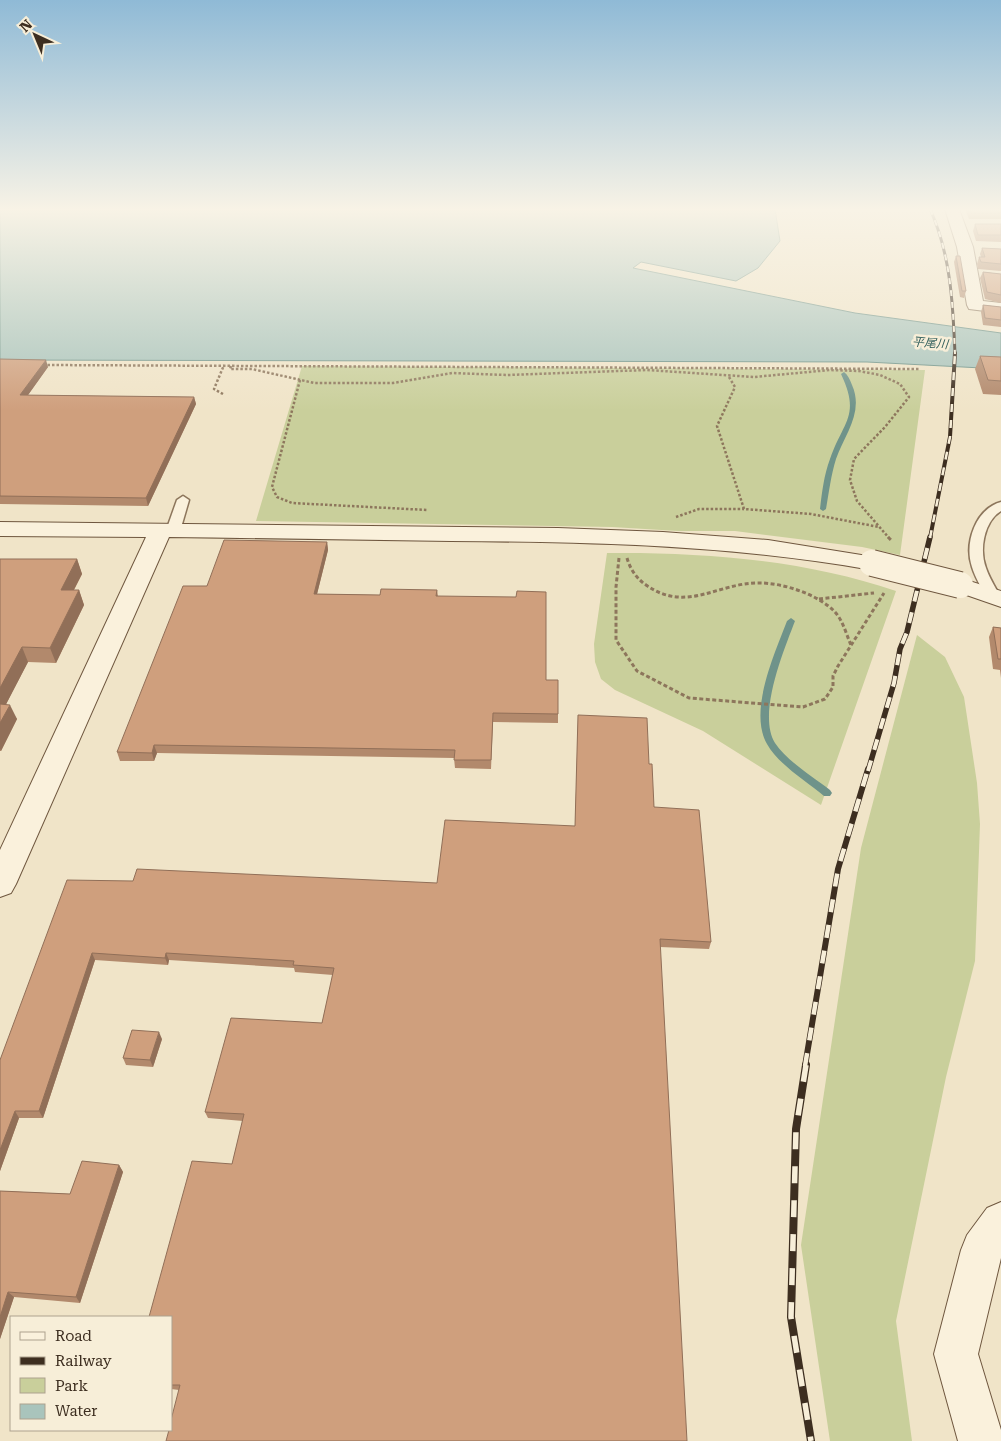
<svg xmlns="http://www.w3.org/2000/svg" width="1001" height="1441" font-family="'Roboto Serif','Noto Sans JP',serif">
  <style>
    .green { fill: #c9cf9b }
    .water { fill: #a9c4bc; stroke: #6f938a }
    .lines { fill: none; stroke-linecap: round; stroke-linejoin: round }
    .stream { fill: #6f938a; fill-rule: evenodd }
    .lane-casing { stroke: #8d765c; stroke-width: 3 }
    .street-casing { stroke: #8d765c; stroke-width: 2 }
    .secondary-casing { stroke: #6f573f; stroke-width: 2 }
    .path-far1 { stroke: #8d765c; stroke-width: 2.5; stroke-dasharray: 2.5 2; stroke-linecap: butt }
    .path { stroke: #8d765c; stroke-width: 3; stroke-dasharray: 4 2.5; stroke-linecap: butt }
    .lane { fill: #faf1dc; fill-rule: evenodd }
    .street { fill: #faf1dc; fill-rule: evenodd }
    .secondary { fill: #faf1dc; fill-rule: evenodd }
    .rail-far4-casing { stroke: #3d2e20; stroke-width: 3 }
    .rail-far3-casing { stroke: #3d2e20; stroke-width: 4 }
    .rail-far2-casing { stroke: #3d2e20; stroke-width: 5.5 }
    .rail-far1-casing { stroke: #3d2e20; stroke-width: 6 }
    .rail-casing { stroke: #3d2e20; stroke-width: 8 }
    .rail-far4 { stroke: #f7eed8; stroke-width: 2; stroke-dasharray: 6; stroke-linecap: butt }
    .rail-far3 { stroke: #f7eed8; stroke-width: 2.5; stroke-dasharray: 8; stroke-linecap: butt }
    .rail-far2 { stroke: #f7eed8; stroke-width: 4; stroke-dasharray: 11; stroke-linecap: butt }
    .rail-far1 { stroke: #f7eed8; stroke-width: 4.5; stroke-dasharray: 13; stroke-linecap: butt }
    .rail { stroke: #f7eed8; stroke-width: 5.5; stroke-dasharray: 17; stroke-linecap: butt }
    .secondary-bridge-casing { stroke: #6f573f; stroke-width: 28; stroke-linecap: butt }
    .secondary-bridge { stroke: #faf1dc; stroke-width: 26 }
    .wall { fill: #b2896c }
    .shaded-wall { fill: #916f58 }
    .building { fill: #cf9f7d; stroke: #916f58 }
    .labels { text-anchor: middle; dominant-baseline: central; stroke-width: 5; stroke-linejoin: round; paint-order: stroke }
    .far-water-label { font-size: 12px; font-style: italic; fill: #2f5d5a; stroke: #f7eed8 }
  </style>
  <rect width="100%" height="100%" fill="#f0e4c8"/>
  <!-- green -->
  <g class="green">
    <path d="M302,366L925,370L900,555L862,547L735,531H678L612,527L256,521Z"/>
    <path d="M607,553C703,552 804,560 896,591L821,805L703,731L615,690L601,679L595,662L594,644Z"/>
    <path d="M917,635L945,657L964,697L977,783L980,824L975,961L946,1077L896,1321L912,1441H830L801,1245L861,848Z"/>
  </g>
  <!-- water -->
  <path class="water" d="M0,209H775L780,241L758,268L736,281L641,262L633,268L855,313L1001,333V369L867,362L0,360Z"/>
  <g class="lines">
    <!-- stream -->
    <g class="stream">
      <path d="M844,372C848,375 850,380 852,385C864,412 845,434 836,459C831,475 829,492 826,509L823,511L820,509C822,492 824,475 830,459C843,421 861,416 841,374Z"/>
      <path d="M791,618L795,621C784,650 757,714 775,743C787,761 813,777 830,790L832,793L830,796H824C806,781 778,764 767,744C748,711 775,653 787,621Z"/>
    </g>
    <defs>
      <g id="lane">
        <path d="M183,496L189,500L180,531L173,535L168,534L166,531L177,500Z"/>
        <path d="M1001,502V511C984,521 979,550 986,568C989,577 995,587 1000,596L998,599H988L986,596C981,587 975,577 972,567C964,544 975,509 1001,502Z"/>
      </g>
      <path id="street" d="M945,209H959L973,247L983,301L1001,303V313L969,309L967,305L957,247Z"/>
      <g id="secondary">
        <path d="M0,522L558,528L663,532L768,540L880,558L884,563L880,568L872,570C731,545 594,542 451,541C357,540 263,538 169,537L16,884L11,893L0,897V850L146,537L0,536Z"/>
        <path d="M960,578L1001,591V607L952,590L948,585L952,580Z"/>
        <path d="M1001,1202V1258L978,1354L1001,1430V1441H958L934,1354L961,1250L967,1235L987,1208Z"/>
      </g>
    </defs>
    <!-- lane casing -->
    <use href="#lane" class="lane-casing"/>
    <!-- street casing -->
    <use href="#street" class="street-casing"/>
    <!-- secondary casing -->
    <use href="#secondary" class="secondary-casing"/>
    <!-- path-far1 -->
    <g class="path-far1">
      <path d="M43,365L920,369"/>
      <path d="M231,366L230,369H252L314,383H393L452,373L507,375L647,370L754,377L830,370L859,371L880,375L900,384L909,397L885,427L854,459L850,480L857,501L889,538"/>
      <path d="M729,377L735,387L717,426L744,509L811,514L879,527"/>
      <path d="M300,380L272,487L277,497L292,503L427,510"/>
      <path d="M223,394L214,389L224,365"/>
      <path d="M676,517L699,509H744"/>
    </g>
    <!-- path -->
    <g class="path">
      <path d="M888,537L891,540"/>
      <path d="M619,558L616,587V640L637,671L689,698L803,707L825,699L833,687V676L838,666L884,593"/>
      <path d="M627,558C630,569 637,579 646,585C687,614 718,582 760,583C783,583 817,594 834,611C843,620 846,634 851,645"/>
      <path d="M819,599L874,593"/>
    </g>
    <!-- lane -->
    <use href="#lane" class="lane"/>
    <!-- street -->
    <use href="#street" class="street"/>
    <!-- secondary -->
    <use href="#secondary" class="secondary"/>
    <defs>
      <path id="rail-far4" d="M930,209C951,255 953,305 955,354"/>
      <path id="rail-far3" d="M930,538L950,437L955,353"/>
      <path id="rail-far2" d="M868,771L894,683L900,649L907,632L930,537"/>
      <path id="rail-far1" d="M805,1066L838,869L868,769"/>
      <path id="rail" d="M806,1065L796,1129L791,1317L811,1441"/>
    </defs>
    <!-- rail-far4 casing -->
    <use href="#rail-far4" class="rail-far4-casing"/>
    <!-- rail-far3 casing -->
    <use href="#rail-far3" class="rail-far3-casing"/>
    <!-- rail-far2 casing -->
    <use href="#rail-far2" class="rail-far2-casing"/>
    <!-- rail-far1 casing -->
    <use href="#rail-far1" class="rail-far1-casing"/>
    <!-- rail casing -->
    <use href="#rail" class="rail-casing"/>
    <!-- rail-far4 -->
    <use href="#rail-far4" class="rail-far4"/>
    <!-- rail-far3 -->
    <use href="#rail-far3" class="rail-far3"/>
    <!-- rail-far2 -->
    <use href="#rail-far2" class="rail-far2"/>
    <!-- rail-far1 -->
    <use href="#rail-far1" class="rail-far1"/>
    <!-- rail -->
    <use href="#rail" class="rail"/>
    <defs>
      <path id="secondary-bridge" d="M872,563L960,585"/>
    </defs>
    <!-- secondary-bridge casing -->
    <use href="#secondary-bridge" class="secondary-bridge-casing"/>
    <!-- secondary-bridge -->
    <use href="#secondary-bridge" class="secondary-bridge"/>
  </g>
  <!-- wall -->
  <g class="wall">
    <path d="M965,209H1001V219H969Z"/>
    <path d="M975,224H1001V242L976,241L973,231Z"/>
    <path d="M982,248L1001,249V271L978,269L977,264L979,257H981L980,254Z"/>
    <path d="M956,256L966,291L964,298L960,297L954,262Z"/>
    <path d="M983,272L1001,274V303L985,299L980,278Z"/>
    <path d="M983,305L1001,307V327L983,325L981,312Z"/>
    <path d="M980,356L1001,357V395L983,394L975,369Z"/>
    <path d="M0,359L48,367L28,395L194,397L196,404L148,506L0,504Z"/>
    <path d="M327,542L328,550L317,594L380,595L437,590L438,596L546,680L558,714V723L493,722L491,769L455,768L454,758L157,753L154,761H120L117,752L207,586Z"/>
    <path d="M0,559H77L82,574L74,590H79L84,605L56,663L28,662L6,704L17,719L1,751H0Z"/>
    <path d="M993,627L1001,628V678L1000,670L993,669L989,637Z"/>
    <path d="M578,723L649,764L654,807L711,942L709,949L660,947L179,1390L171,1389V1317L232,1164L243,1121L208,1118L205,1112L322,1023L333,975L295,972L294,968L169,960L168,965L95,960L43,1118H19L0,1171V1060L133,881L437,883L575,826Z"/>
    <path d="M162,1039L153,1067L126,1065L123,1058Z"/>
    <path d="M119,1165L123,1172L80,1303L14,1297L0,1339V1191L70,1194Z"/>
  </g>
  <!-- shaded-wall -->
  <g class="shaded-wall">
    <path d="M46,360L48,367L23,402L20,395Z"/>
    <path d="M194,397L196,404L148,506L146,498Z"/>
    <path d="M327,542L328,550L315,602L314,594Z"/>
    <path d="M77,559L82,574L66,605L61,590Z"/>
    <path d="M79,590L84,605L56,663L50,648Z"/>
    <path d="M22,647L28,662L0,716V688Z"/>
    <path d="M10,705L17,719L1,751L0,749V723Z"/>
    <path d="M154,745L157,753L154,761L152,753Z"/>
    <path d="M92,953L95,960L43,1118L39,1111Z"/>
    <path d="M166,953L169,960L168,965L165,958Z"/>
    <path d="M159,1032L162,1039L153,1067L150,1060Z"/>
    <path d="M15,1111L19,1118L0,1171V1150Z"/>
    <path d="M119,1165L123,1172L80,1303L76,1297Z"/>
    <path d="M8,1292L14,1297L0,1339V1317Z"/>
  </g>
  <!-- building -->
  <g class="building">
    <path d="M969,209H1001V213H971Z"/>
    <path d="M975,224H1001V235H978Z"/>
    <path d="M982,248L1001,249V264L981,262L979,257H985Z"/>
    <path d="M956,256H960L966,291H962Z"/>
    <path d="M983,272L1001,274V295L987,292Z"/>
    <path d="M983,305L1001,307V320L985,318Z"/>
    <path d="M980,356L1001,357V381L988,380Z"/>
    <path d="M0,359L46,360L20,395L194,397L146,498L0,496Z"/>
    <path d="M224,540L327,542L314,594L380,595L381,589L437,590L436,596L516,597L517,591L546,592V680H558V714L493,713L491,760H454L455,750L154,745L152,753L117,752L183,586H207Z"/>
    <path d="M0,559H77L61,590H79L50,648L22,647L0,688Z"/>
    <path d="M993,627L1001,628V659H998Z"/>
    <path d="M0,704L10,705L0,723Z"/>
    <path d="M578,715L647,718L649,764H652L654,807L699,810L711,942L660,939L687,1441H166L169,1430H171V1420L180,1385H171V1317H149L192,1161L232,1164L244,1114L205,1112L231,1018L322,1023L334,968L293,965L294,961L166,953L165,958L92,953L39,1111H15L0,1150V1060L67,880L133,881L137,869L437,883L445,820L575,826Z"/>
    <path d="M132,1030L159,1032L150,1060L123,1058Z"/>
    <path d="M82,1161L119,1165L76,1297L8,1292L0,1317V1191L70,1194Z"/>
  </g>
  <!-- sky -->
  <linearGradient id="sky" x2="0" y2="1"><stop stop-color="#8fbad6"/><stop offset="0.51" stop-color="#f8f3e6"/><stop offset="1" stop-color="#f8f3e6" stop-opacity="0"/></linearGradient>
  <rect width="1001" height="411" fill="url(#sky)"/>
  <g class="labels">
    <!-- far-water labels -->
    <g class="far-water-label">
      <text transform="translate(930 343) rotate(5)">平尾川</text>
    </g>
  </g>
  <!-- legend -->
  <rect x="10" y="1316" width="162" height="115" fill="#f7eed8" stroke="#ada18e"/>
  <rect x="20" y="1332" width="25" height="8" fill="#faf1dc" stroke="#ada18e"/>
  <text x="55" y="1341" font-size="15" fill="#3d2e20">Road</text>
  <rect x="20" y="1357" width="25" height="8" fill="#3d2e20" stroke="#ada18e"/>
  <text x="55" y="1366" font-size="15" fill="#3d2e20">Railway</text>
  <rect x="20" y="1378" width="25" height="15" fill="#c9cf9b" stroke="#ada18e"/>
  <text x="55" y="1391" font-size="15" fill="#3d2e20">Park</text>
  <rect x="20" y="1404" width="25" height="15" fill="#a9c4bc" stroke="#ada18e"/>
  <text x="55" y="1416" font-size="15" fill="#3d2e20">Water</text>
  <!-- north arrow -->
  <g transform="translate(35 35) rotate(316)" stroke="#f7eed8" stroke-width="4" paint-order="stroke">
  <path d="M0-4L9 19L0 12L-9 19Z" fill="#3d2e20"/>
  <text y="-8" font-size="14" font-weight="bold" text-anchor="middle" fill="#3d2e20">N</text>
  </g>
</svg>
